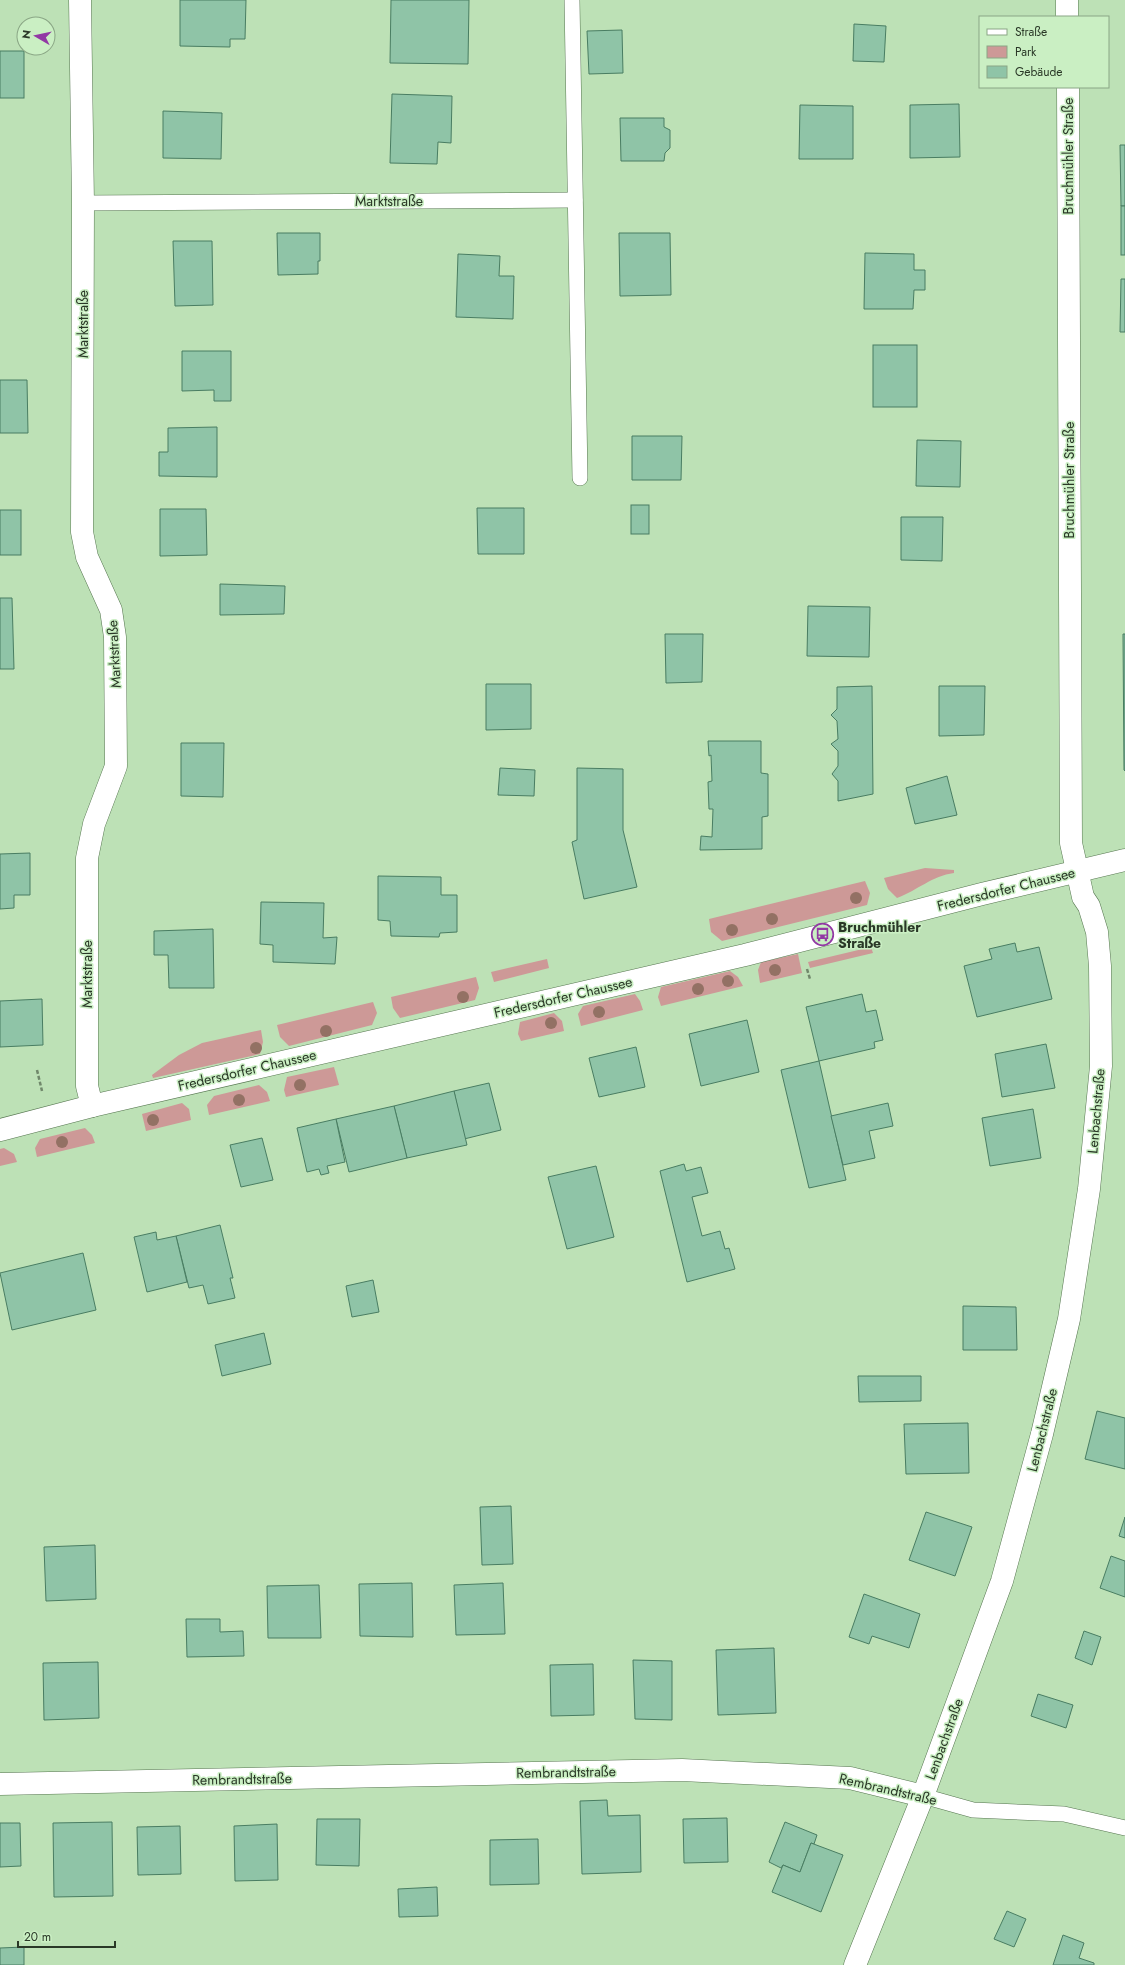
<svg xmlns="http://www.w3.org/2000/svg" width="1125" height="1965" font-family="Jost,sans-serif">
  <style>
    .green { fill: #cd9997 }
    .building { fill: #8fc4a7; stroke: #497d62 }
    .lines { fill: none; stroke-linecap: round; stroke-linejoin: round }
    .service-casing { stroke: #567650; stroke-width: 16 }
    .minor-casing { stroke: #567650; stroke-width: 23 }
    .secondary-casing { stroke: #567650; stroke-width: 23 }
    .path { stroke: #70886b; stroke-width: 2.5; stroke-dasharray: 4 2; stroke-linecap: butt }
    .service { stroke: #fff; stroke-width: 15 }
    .minor { stroke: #fff; stroke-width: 22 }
    .secondary { stroke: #fff; stroke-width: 22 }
    .tree { fill: #937164 }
    .labels { text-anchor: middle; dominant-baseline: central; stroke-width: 3; stroke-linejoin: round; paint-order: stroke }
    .street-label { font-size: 14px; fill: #2a3827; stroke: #caefc3 }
    .poi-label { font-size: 14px; font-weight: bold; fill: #2a3827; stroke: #caefc3; text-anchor: start }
  </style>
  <rect width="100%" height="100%" fill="#bde1b6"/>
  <!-- green -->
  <g class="green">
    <path d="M925,868L954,870V873C932,876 918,890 897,898L888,889L884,878Z"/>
    <path d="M865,881L870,893L867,905L722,941L711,932L709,919Z"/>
    <path d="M871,947L873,953L810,968L808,962Z"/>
    <path d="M798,954L802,973L760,983L758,970L761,962Z"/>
    <path d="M547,959L549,968L494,982L491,972Z"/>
    <path d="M730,971L738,977L743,986L661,1006L658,997L661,987Z"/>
    <path d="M476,977L479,988L475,1000L400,1018L393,1008L391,997Z"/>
    <path d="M635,994L640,1001L643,1010L581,1026L578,1014L583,1006Z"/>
    <path d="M373,1002L377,1013L372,1025L289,1046L280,1037L277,1025Z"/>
    <path d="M554,1013L562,1021L564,1031L521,1041L518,1034L520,1022Z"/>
    <path d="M261,1030L263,1042L260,1054L153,1078L152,1075L179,1055L202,1043Z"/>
    <path d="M334,1067L339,1085L286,1097L284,1090L287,1077Z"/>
    <path d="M259,1085L267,1092L270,1101L209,1115L207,1105L214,1096Z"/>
    <path d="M182,1103L189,1109L191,1120L146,1131L142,1114Z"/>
    <path d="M85,1128L92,1135L95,1143L37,1157L35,1148L40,1139Z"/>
    <path d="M4,1148L14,1154L17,1162L0,1166V1149Z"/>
  </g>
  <!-- building -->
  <g class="building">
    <path d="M180,0H246L245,39H230V47L180,46Z"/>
    <path d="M391,0H469L468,64L390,63Z"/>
    <path d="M854,24L886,26L884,62L853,61Z"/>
    <path d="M622,30L623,73L589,74L587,31Z"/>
    <rect x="0" y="51" width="24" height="47"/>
    <path d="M392,94L452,96L451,143L438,142L437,164L390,163Z"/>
    <path d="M959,104L960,157L910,158V105Z"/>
    <path d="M800,105L853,106V159H799Z"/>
    <path d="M163,111L222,113L221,159L163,158Z"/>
    <path d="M620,118H664V127L670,130V148L665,153L664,161H621Z"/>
    <path d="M1120,145H1125V206H1121Z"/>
    <rect x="1121" y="206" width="4" height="49"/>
    <path d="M277,233H320V261H318V274L278,275Z"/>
    <path d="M619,233H670L671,295L620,296Z"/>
    <path d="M173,241H212L213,305L175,306Z"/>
    <path d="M865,253L914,254V270H925V290H914L913,309H864Z"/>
    <path d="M458,254L500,256L499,276H514L513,319L456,317Z"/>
    <path d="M1121,279H1125V332H1120Z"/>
    <rect x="873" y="345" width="44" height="62"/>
    <path d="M182,351H231V401H214V390L182,391Z"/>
    <path d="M0,380H27L28,433H0Z"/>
    <path d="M217,427V477L159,476V452H168V428Z"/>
    <path d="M632,436H682L681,480H632Z"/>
    <path d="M917,440L961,441L960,487L916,486Z"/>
    <rect x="631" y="505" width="18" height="29"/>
    <path d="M477,508H524V554H478Z"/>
    <path d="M160,509H206L207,555L160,556Z"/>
    <rect x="0" y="510" width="21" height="45"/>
    <path d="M901,517H943L942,561L901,560Z"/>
    <path d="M220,584L285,586L284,614L220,615Z"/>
    <path d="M0,598H12L14,669H0Z"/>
    <path d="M808,606L870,607L869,657L807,656Z"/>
    <path d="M665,634H703L702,682L666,683Z"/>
    <path d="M1123,634H1125V771L1124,770Z"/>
    <path d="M486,684H531V729L486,730Z"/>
    <path d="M872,686L873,794L838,801V781L832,774L838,766V751L831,744L838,739L837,721L831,715L837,709V687Z"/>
    <path d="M939,686H985L984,735L939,736Z"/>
    <path d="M708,741H761V773L768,774V816L762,817V849L700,850L701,836L712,837L713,809H709L708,782L712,781L711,755L709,756Z"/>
    <path d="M181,743H224L223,797L181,796Z"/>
    <path d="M500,768L535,770L534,796L498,795Z"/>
    <path d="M577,768L623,769V830L637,887L584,899L572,842L577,840Z"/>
    <path d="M947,776L957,815L915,824L906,788Z"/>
    <path d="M30,853V895H14V908L0,909V854Z"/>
    <path d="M378,876L441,877V895H457V932L440,933L439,937L391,936L390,921L378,920Z"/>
    <path d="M261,902L324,903L323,938L337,937L335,964L273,962V945L260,944Z"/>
    <path d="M213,929L214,988H169L168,955H154V931Z"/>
    <path d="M1015,943L1017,952L1039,947L1052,999L977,1017L964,966L992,959L989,949Z"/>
    <path d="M862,994L866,1012L876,1010L883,1040L874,1042L875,1048L819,1061L806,1007Z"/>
    <path d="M42,999L43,1045L0,1047V1001Z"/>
    <path d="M747,1020L759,1072L701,1086L689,1034Z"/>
    <path d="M1046,1044L1055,1088L1002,1097L995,1054Z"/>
    <path d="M636,1047L645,1087L599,1097L589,1058Z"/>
    <path d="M819,1061L846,1180L809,1188L781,1070Z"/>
    <path d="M489,1083L501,1130L464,1139L454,1091Z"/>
    <path d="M454,1091L467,1145L407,1158L394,1106Z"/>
    <path d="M888,1103L893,1126L869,1131L875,1158L843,1165L831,1116Z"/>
    <path d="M394,1106L407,1158L349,1172L336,1119Z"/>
    <path d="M1033,1109L1041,1158L990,1166L982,1118Z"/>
    <path d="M336,1119L345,1162L327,1166L329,1173L321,1175L319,1169L307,1172L297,1128Z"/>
    <path d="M262,1138L273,1180L241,1187L230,1145Z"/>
    <path d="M684,1164L686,1171L701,1167L708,1193L692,1197L702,1236L720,1231L725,1249L729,1248L735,1269L687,1282L660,1171Z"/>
    <path d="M596,1166L614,1237L567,1249L548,1177Z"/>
    <path d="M220,1225L233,1278H230L235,1298L208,1304L203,1285L189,1288L176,1236Z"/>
    <path d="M156,1232L157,1240L176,1236L187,1282L147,1292L134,1237Z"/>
    <path d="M83,1253L96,1310L12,1330L0,1273Z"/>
    <path d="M373,1280L379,1312L352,1317L346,1286Z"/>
    <path d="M963,1306L1016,1307L1017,1350H963Z"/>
    <path d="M264,1333L271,1364L222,1376L215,1345Z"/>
    <path d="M858,1376H921V1401L859,1402Z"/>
    <path d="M1097,1411L1125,1418V1469L1085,1459Z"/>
    <path d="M968,1423L969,1473L906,1474L904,1424Z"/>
    <path d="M511,1506L513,1564L482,1565L480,1507Z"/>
    <path d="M926,1512L972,1527L955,1576L909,1560Z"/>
    <path d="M1125,1517V1538L1119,1536Z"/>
    <path d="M95,1545L96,1599L46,1601L44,1547Z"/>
    <path d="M1111,1556L1125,1561V1597L1100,1588Z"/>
    <path d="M412,1583L413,1637L360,1636L359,1584Z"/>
    <path d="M503,1583L505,1634L456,1635L454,1585Z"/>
    <path d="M319,1585L321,1638H268L267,1586Z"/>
    <path d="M864,1594L920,1614L909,1648L872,1636L869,1644L849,1637Z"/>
    <path d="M186,1619H220V1632L243,1631L244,1656L187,1657Z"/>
    <path d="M1084,1631L1101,1637L1092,1665L1075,1658Z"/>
    <path d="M774,1648L776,1713L718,1715L716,1650Z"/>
    <path d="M633,1660L672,1661V1720L635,1719Z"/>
    <path d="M98,1662L99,1718L44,1720L43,1663Z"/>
    <path d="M593,1664L594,1715L551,1716L550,1665Z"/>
    <path d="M1038,1694L1073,1705L1066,1728L1031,1716Z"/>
    <path d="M607,1800L608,1816L640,1815L641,1872L582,1874L580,1801Z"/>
    <path d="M727,1818L728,1862L684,1863L683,1819Z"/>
    <path d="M317,1819H360L359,1866L316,1865Z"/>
    <path d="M112,1822L113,1896L54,1897L53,1823Z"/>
    <path d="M785,1822L817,1835L814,1844L811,1843L800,1872L783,1865L781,1868L769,1862Z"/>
    <path d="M0,1823H20L21,1866L0,1867Z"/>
    <path d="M277,1824L278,1880L235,1881L234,1826Z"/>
    <path d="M180,1826L181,1874L138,1875L137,1827Z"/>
    <path d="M538,1839L539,1884L490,1885V1840Z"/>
    <path d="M811,1843L843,1855L821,1912L772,1892L783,1865L800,1872Z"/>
    <path d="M437,1887L438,1916L399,1917L398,1889Z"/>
    <path d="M1007,1911L1026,1919L1014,1947L994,1939Z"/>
    <path d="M1063,1935L1084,1943L1079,1958L1094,1963V1965H1053Z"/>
    <path d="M24,1947V1965H0V1948Z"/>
  </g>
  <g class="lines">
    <defs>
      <g id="service">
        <path d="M572,0L580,478"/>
        <path d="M83,203L575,200"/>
        <path d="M923,1796L973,1810L1064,1814L1125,1828"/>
      </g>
      <g id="minor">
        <path d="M80,0L83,203L82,532L87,557L111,610L115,637L116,766L94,824L87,858V1086L92,1106"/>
        <path d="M1067,0V17"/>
        <path d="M0,1784L682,1770L850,1778L923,1796"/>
        <path d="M855,1965L923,1796L1002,1581L1042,1434L1069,1319L1089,1189L1101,1066L1100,966L1097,932L1089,906L1083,897L1071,843L1068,87"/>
      </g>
      <path id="secondary" d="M0,1130L92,1106L745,955L982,894L1125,860"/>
    </defs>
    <!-- service casing -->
    <use href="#service" class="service-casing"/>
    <!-- minor casing -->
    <use href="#minor" class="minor-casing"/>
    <!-- secondary casing -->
    <use href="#secondary" class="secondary-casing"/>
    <!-- path -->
    <g class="path">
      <path d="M807,969L810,979"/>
      <path d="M37,1070L42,1091"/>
    </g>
    <!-- service -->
    <use href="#service" class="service"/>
    <!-- minor -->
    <use href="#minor" class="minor"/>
    <!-- secondary -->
    <use href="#secondary" class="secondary"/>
  </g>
  <!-- trees -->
  <g class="tree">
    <circle cx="856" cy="898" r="6"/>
    <circle cx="772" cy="919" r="6"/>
    <circle cx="732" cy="930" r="6"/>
    <circle cx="775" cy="970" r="6"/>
    <circle cx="728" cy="981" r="6"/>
    <circle cx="698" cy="989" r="6"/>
    <circle cx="463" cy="997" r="6"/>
    <circle cx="599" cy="1012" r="6"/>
    <circle cx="551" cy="1023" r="6"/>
    <circle cx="326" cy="1031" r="6"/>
    <circle cx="256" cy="1048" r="6"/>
    <circle cx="300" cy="1085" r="6"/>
    <circle cx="239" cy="1100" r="6"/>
    <circle cx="153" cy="1120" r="6"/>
    <circle cx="62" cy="1142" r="6"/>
  </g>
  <!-- icons -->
  <defs>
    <symbol id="bus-ring" viewBox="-11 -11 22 22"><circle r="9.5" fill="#caefc3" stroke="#9239a4" stroke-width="1.5"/><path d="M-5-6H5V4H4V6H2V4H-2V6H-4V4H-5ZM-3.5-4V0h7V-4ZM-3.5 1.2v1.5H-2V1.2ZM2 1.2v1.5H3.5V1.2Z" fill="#9239a4"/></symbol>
  </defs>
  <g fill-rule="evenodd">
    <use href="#bus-ring" x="810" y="922" width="25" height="25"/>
  </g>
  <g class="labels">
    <!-- street labels -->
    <g class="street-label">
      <text transform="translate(1068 156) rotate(-90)">Bruchmühler Straße</text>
      <text x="389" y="201">Marktstraße</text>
      <text transform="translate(83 324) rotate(-90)">Marktstraße</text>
      <text transform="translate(1069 480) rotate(-90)">Bruchmühler Straße</text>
      <text transform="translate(114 654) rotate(-93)">Marktstraße</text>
      <text transform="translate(1006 889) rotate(-14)">Fredersdorfer Chaussee</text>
      <text transform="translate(87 974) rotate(-90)">Marktstraße</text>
      <text transform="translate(563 997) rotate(-13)">Fredersdorfer Chaussee</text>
      <text transform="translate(247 1070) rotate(-13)">Fredersdorfer Chaussee</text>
      <text transform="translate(1096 1111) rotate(-85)">Lenbachstraße</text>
      <text transform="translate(1042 1430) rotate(-76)">Lenbachstraße</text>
      <text transform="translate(944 1739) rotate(-70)">Lenbachstraße</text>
      <text transform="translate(566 1772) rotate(-1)">Rembrandtstraße</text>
      <text transform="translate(242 1779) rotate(-1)">Rembrandtstraße</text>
      <text transform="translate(888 1789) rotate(13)">Rembrandtstraße</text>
    </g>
    <!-- poi labels -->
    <g class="poi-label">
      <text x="838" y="927">Bruchmühler<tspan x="838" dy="16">Straße</tspan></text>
    </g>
  </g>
  <!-- legend -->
  <rect x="979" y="16" width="130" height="72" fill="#caefc3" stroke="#8aa685"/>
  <rect x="987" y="29" width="20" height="6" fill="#ffffff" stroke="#8aa685"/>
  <text x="1015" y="36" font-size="12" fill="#2a3827">Straße</text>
  <rect x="987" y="46" width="20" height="12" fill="#cd9997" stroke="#8aa685"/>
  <text x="1015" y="56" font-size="12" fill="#2a3827">Park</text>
  <rect x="987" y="66" width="20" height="12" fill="#8fc4a7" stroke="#8aa685"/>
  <text x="1015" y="76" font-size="12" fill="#2a3827">Gebäude</text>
  <!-- north arrow -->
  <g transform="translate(36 36) rotate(279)"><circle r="19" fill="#caefc3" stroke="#8aa685"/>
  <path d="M0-3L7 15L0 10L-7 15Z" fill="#9239a4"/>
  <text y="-6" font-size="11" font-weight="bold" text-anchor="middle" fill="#2a3827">N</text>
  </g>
  <!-- scale -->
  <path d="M18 1941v6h97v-6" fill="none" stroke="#2a3827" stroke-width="2"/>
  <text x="24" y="1941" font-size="12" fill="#2a3827" stroke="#caefc3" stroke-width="3" paint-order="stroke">20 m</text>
</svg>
